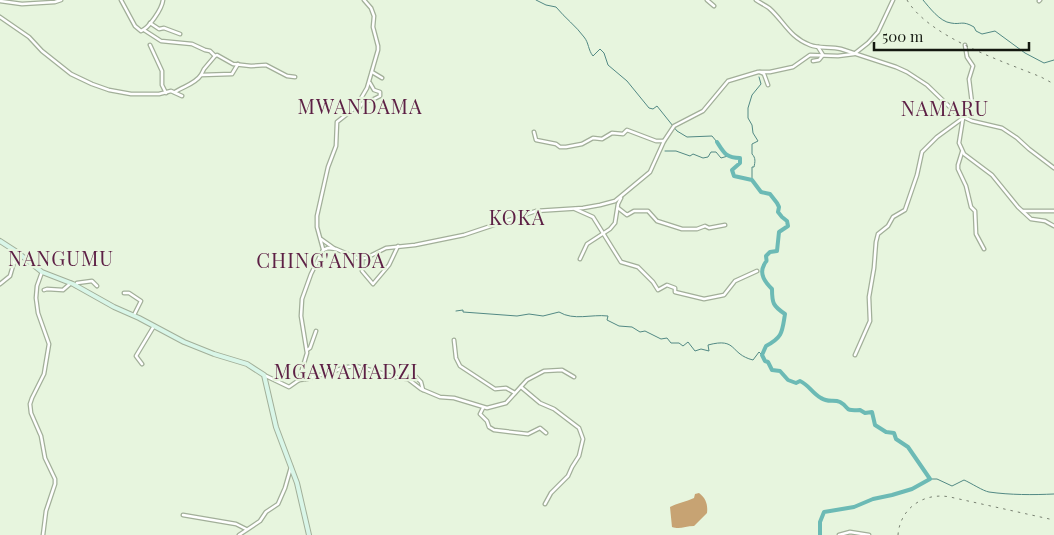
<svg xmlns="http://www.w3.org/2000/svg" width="1054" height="535" font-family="'Playfair Display',serif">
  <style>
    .forest { fill: #c7a373 }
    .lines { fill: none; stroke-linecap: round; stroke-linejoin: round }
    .stream { stroke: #528984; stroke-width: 1 }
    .river { stroke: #6cbab5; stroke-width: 4 }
    .street-casing { stroke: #a2af99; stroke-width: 5 }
    .secondary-casing { stroke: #a2af99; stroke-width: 6 }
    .street { stroke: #fff; stroke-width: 2.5 }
    .secondary { stroke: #d9f6e8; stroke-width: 4 }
    .rail { stroke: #788071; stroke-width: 1; stroke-dasharray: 2.5 5; stroke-linecap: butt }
    .labels { text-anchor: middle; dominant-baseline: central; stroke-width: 4.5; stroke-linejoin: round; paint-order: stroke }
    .quarter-label { font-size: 20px; letter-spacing: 1px; fill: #5d2045; stroke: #e7f5de }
  </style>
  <rect width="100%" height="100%" fill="#e7f5de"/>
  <!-- forest -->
  <path class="forest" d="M699,493C706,498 708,505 707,513L694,526C685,526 680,530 672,527L670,507C677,503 686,502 694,498L695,494Z"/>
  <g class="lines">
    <!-- stream -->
    <g class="stream">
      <path d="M536,0L546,5L556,7C565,18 576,26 584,37C589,43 588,50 593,56L600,49L604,53L608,65L627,81L649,108L653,109L657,106L677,131L687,137L712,136L717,142"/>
      <path d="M923,0C929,7 940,22 951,23C961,25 962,20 974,27L976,31L982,34L995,31L1025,53L1044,63L1054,60"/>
      <path d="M665,151H676L690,156L693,154L703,158L708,157L711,152H716L721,158L728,156"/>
      <path d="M752,180V167H754C755,162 756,158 752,154V144L758,141L753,133L752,125L748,118V108L752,95L761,84L759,77"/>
      <path d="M456,311L463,310V312L517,316L529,314L543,316L559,312C574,321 591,314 608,316L607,320L619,326L632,327L640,332L645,331L661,339L667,338L671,343H679L683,346L688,342L695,351L701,349L709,351L708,345C738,337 729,354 753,360L759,352L762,355"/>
      <path d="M930,479H937L952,486L964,480C971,483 983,491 989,492C1010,495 1033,495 1054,494"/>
    </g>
    <!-- river -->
    <path class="river" d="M717,142C724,153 726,158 740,158V163L732,170L734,176L752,180L761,192L770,194L777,203L779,207L778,212L782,217L787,221L788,226L779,232L777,251L770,252L766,256C767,265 767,258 764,265C759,274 765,282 772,289C772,303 773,306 785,314C782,332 783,337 766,346L762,355L765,361L768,362L772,370L780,371L788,380L796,383L800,381C809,385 812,393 821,398C828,403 834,399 840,402C851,408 842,411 860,410L865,413L872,412L875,425L886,432L894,433L896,439L908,447L930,479L912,489L892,495L873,499L854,507L824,512L820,522V535"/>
    <defs>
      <g id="street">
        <path d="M121,0L135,26L141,31C149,28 162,9 163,0"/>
        <path d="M707,0L714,6"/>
        <path d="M756,0C760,3 765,5 769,8C784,21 789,37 810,45C819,49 831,46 841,49L896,67L907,72L927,85L957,114L972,121L1002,128L1017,138L1029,149L1054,168"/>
        <path d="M0,1L22,4L55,2L61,0"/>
        <path d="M1039,1L1040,0"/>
        <path d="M0,17L29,37L42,51L71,74L92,84L109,90L131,94H159L171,91L182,96"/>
        <path d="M150,23L159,29L164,28L180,34"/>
        <path d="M144,30L161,41L192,44L205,50L210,51L215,56L217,55L233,64L251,66L266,65L287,76L295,77"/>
        <path d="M150,45L162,71V85L166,93"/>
        <path d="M813,61L819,60L823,55L818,47"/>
        <path d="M372,72L382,78"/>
        <path d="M760,72L764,74L768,85"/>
        <path d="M201,75L204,69L215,56"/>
        <path d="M175,92C184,86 195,84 201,75L232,74L238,64"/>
        <path d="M356,107L359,108L365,100H372L380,96V92L374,90L370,83"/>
        <path d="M963,118L959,143L964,154L992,175L1018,207L1031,219L1045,221L1054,226"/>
        <path d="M534,132L536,140L556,144L560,147H566L582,144L593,138L602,139L612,133L623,134L627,130L656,141H664"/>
        <path d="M962,152L958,165V169L966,186L971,207L975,211L976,234L984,249"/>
        <path d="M618,208L627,215L634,211H648L657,221L682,229H697L705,226L709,228L725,225"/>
        <path d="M575,209L593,217L621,262L638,267L653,282L658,290L667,285L675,288V292L704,299L724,295L735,281L757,271"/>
        <path d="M1023,211H1054"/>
        <path d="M321,239L335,249"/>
        <path d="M323,249L317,227V216L328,167L336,146L337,122L356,107L367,88L378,50V46L373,27L374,16L371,8L364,0"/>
        <path d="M362,259V271L373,284L389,265L398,246"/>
        <path d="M580,259L587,244L610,229L615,223L618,204L621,198"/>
        <path d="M42,272L37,286L36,298L38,313L49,344L44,374L32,398L30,404L31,413L41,436L45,458L55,479V484L46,511L43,535"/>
        <path d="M0,284L10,276L17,252"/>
        <path d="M76,286L77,283L92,281L97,286"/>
        <path d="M44,290L47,289L63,290L71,283"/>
        <path d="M124,293H129L141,301L134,315"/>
        <path d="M454,340L456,358L460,366L495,389L506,388L515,393"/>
        <path d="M307,350L310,348L316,331"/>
        <path d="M855,355L870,321L869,297L874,268L876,242L878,234L888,226L893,217L905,210L917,175L922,152L937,137L963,118L968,111L972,103L969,79L973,66L967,57L965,45"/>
        <path d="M142,364L136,356L154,326"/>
        <path d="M264,375L289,387L299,380L307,353L301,316L302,299L311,274L323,250L328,248L336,249L357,258H366L386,248L415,245L464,235L536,211L583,208L600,205L615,201L650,172L664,141L674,126L703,111L728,81L758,72H770L793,67L810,55L838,56L854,54L868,43L878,32L893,0"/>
        <path d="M406,378L415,376L421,382L423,390"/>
        <path d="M299,380L307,379L347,367L356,366L399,378L408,379L421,389L440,397L454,398L487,408L506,403L527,380L544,371L562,370L574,377"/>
        <path d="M521,387L540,403L554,409L579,428L583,439L579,456L572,467L568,476L551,493L545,504"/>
        <path d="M483,408L480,414L487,421L489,427L494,430L528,434L540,428L546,433"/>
        <path d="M183,515L236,524L246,529"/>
        <path d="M239,535L260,521L266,512L278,504L285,488L291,467"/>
        <path d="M839,535L850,532L869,535"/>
      </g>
      <path id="secondary" d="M0,241L17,252L42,272L73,284L114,307L139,318L184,342L214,354L247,364L264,375L276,427L297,483L309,535"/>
    </defs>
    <!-- street casing -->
    <use href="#street" class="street-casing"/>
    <!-- secondary casing -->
    <use href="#secondary" class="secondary-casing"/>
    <!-- street -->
    <use href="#street" class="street"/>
    <!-- secondary -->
    <use href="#secondary" class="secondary"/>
    <!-- rail -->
    <g class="rail">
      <path d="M907,0C929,37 1002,61 1041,77L1054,84"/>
      <path d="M898,535C900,508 924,492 950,497L1054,520"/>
    </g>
  </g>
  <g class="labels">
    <!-- quarter labels -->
    <g class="quarter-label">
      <text x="360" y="105">MWANDAMA</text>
      <text x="945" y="107">NAMARU</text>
      <text x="517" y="216">KOKA</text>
      <text x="61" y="257">NANGUMU</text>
      <text x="321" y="259">CHING'ANDA</text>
      <text x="346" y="370">MGAWAMADZI</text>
    </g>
  </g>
  <!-- scale -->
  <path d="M874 42v8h155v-8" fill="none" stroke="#141810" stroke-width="2.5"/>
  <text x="882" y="42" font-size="15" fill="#141810" stroke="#e7f5de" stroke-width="4" paint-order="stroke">500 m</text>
</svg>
